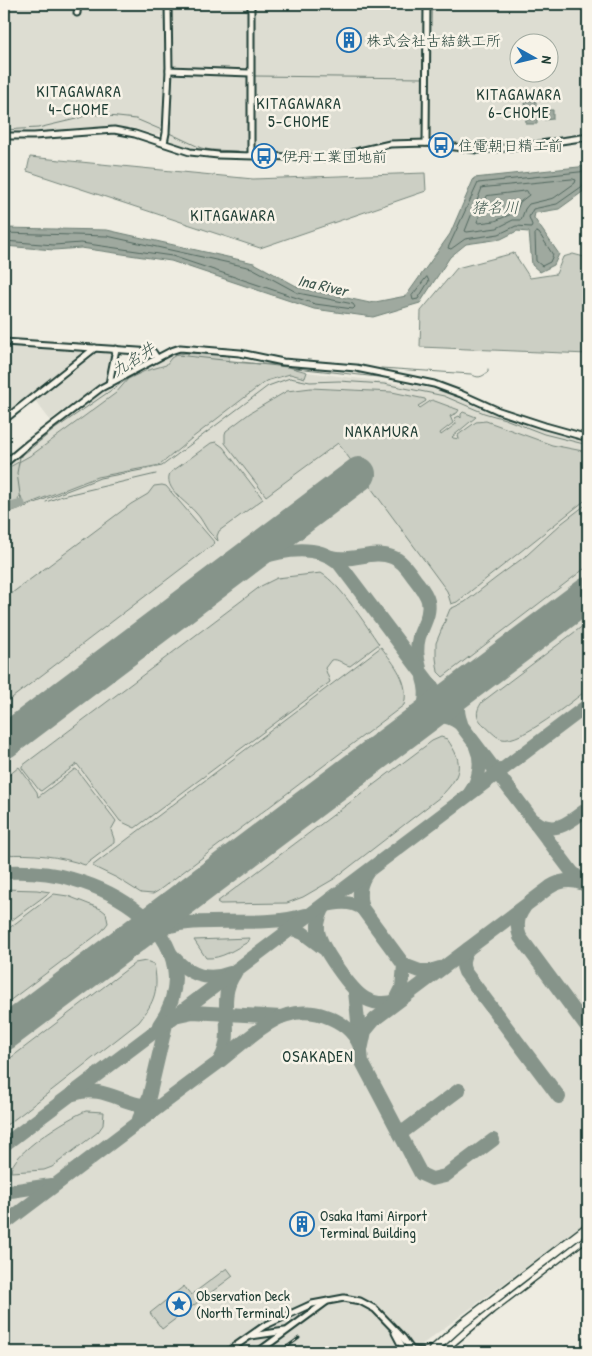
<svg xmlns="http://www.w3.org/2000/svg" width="592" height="1356" font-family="'Patrick Hand','Klee One',sans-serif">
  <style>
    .built { fill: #ddddd2; fill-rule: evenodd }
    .green { fill: #cccfc4; stroke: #76867c }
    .water { fill: #9fa99f; stroke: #6c7e74 }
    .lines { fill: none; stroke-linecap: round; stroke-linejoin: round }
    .shore { stroke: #52685f; stroke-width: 1 }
    .stream { stroke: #6c7e74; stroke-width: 1 }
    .river { stroke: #9fa99f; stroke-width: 9 }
    .taxiway { stroke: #86948a; stroke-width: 14 }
    .runway { stroke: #86948a; stroke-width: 34 }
    .minor-casing { stroke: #1f3d34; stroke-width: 9 }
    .highway-casing { stroke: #1f3d34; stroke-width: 11 }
    .minor { stroke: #f7f3e8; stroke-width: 5 }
    .highway { stroke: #f7f3e8; stroke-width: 8 }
    .rail-casing { stroke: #1f3d34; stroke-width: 3 }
    .rail { stroke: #f7f3e8; stroke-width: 1; stroke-dasharray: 4; stroke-linecap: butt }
    .highway-bridge-casing { stroke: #1f3d34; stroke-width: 11; stroke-linecap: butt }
    .highway-bridge { stroke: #f7f3e8; stroke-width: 8 }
    .labels { text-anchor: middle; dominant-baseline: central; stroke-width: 5; stroke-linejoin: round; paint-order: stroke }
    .poi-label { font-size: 15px; fill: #1f3d34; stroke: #f7f3e8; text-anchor: start }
    .neighbourhood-label { font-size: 16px; letter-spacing: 1px; fill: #1f3d34; stroke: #f7f3e8 }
    .water-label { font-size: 16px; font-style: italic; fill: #3f584f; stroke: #f7f3e8 }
  </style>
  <rect width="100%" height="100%" fill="#eeece1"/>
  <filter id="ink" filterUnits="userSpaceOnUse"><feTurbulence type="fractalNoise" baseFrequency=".02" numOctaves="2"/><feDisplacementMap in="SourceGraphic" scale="10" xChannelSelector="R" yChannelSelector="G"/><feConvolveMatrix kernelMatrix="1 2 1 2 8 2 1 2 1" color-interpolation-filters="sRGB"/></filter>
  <g filter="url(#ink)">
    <!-- built -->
    <g class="built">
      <path d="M4,4H425L424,138L391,140L334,154H267L254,149H247L237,153L204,152L187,149L172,143L170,136L162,133L156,135L130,127L126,129L109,128L4,133Z"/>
      <path d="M429,4H588V132L564,135V137L524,143L499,145L476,146L428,139ZM520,42H550V72H520Z"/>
      <path d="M4,345L84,350L85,354L4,416Z"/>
      <path d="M96,351H110L113,354L107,379L50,420L34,399Z"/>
      <path d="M176,352L249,362L307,372L417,386L444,392L484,410L543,430L588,442V1221L412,1352H4V468L89,400Z"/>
    </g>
    <!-- green -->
    <g class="green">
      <path d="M30,157L253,179L425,173L426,191L260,248L27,171Z"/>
      <path d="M514,253L530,278L556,274L563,257L573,254L588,258V354L420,347L421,311L457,268Z"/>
      <path d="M187,353L229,355V362L281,365L307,372L305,378L290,374L266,381L192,438L160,465L97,477L23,506L21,496L18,498L19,503L4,507V487L8,485L6,469L33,454L116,393L128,379L145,371L166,365L171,358L178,354Z"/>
      <path d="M311,388L392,392L425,399L426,401L418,406L420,408L432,400L459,410L457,413L450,416L453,423L440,433L441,435L456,424L455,418L459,416L461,418V414L463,412L476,417L452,437L453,438L459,439L458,435L476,422L486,421L552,445L588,452V498L457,602L451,604L447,591L338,443L266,496L225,443V434L226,431L250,413L287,391Z"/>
      <path d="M216,442L223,447L263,499L219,531L217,536L218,541C214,537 208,532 205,526C202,521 200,517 196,513C187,502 163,489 170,473L211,443Z"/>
      <path d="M162,485L166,486L215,543L4,704V599L131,504L148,494L154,486Z"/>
      <path d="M588,503V566L443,677L438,672L436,658V643L450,609L465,602L496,578L527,555L562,523Z"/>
      <path d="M321,573C341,585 365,624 379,644L350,666C343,665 339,658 331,660L325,668L330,682L135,828L120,821L77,764L41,791L39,790L22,768V766L261,586L277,578Z"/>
      <path d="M588,622V689C574,700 520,744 502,739C495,737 489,729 484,725C475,717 476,711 482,702Z"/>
      <path d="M381,647C394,664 410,682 404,705L158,891L153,894L141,893L117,878L92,866Z"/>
      <path d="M441,737L447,739C465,764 461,776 440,797L334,879L303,897L287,903L220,904L217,902L432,741Z"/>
      <path d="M19,767L37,792L38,797L75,769L77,770L116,821L111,830L114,839V843L85,865C59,856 32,853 4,855V779Z"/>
      <path d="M4,889L37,890L50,892L4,926Z"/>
      <path d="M54,894L68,896L101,909L106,913L108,923L102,931L4,1005V932Z"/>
      <path d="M250,938L248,942C235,949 222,959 206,958L194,940Z"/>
      <path d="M146,961L154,964C159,990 155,1001 139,1022L24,1112L8,1124L4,1125V1063L135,963Z"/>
      <path d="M86,1111L104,1112L103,1125L98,1132L52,1167L44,1170L11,1172C10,1154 69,1117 86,1111Z"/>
      <path d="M227,1268L233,1276L162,1329L150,1313L184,1286L191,1295Z"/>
    </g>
    <!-- water -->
    <g class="water">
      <path d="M536,97V110H553V119L544,120L543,116H537V124H526L525,98Z"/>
      <path d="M588,166V188L559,209L535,213L534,218L559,254L554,265L540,272L532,265L529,232L517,231L501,239L466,244L450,257L420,303L373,317L314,309L171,261L81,248L54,250L4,246V228L107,230L254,263L300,288L370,303L406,296L450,234L474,178Z"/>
    </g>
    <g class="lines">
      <!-- shore -->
      <g class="shore">
        <path d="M588,171L478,183L448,248L451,249L465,239L499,234L516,226L531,227L532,225L529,217L533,209L557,204L584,185L588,184"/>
        <path d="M573,179L576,180L575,183L554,198L529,204L525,209L521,220H513L497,228L467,232L465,231L482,188Z"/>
        <path d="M527,191L529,195L520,202L516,212L495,221L479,223L477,222L487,196Z"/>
        <path d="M536,232L539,233L553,255L550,262L542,266L536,261L535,235Z"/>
        <path d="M4,233L107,236L252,268L298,293L353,304L355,307L353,309L315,304L172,256L81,243L54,245L4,241"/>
        <path d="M427,277L429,281L418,299L413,300L412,296Z"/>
      </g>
      <!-- stream -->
      <g class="stream">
        <path d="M254,76L424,78"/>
        <path d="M4,130L38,128L76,119L90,114L136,119L164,131"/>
        <path d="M167,132L201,148L211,150L238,151"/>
        <path d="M168,354L378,377"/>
        <path d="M381,368L471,374C478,379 482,377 488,372V369"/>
        <path d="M139,371L55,429L20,457L17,473L22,508L100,478L162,466L268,386L290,378L310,382L339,381L384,384L430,393L444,396L484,413L505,419L544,434L588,445"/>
        <path d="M46,502L62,496L156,474"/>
        <path d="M4,514L21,508"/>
      </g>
      <!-- river -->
      <path class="river" d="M4,509L21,504"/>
      <!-- taxiway -->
      <g class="taxiway">
        <path d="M331,557C351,563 373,549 392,557C402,560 408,570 414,578C419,585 426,592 428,601C431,614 423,625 419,637C416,648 417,658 420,668"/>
        <path d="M222,577C251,557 307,537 338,562L572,872L588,886"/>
        <path d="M419,721C432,714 447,714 459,723"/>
        <path d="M461,723C455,708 458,695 469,684"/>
        <path d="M411,727C425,714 429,696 423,678"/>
        <path d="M470,793C479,780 483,762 476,747"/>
        <path d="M535,821C555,837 572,820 588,808"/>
        <path d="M4,872C26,871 50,872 72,879C118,892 174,925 175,978C175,995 169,1011 159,1025"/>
        <path d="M367,873C359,884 358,895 362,908L404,965L420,971H430L440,968"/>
        <path d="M326,904C321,912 317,920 318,930C319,945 352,992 366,999C376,1004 387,1004 397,1001"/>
        <path d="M324,906C338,902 350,901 362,908"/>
        <path d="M524,908C517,917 516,926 520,937L588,1029"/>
        <path d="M286,926L303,933L323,948"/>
        <path d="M118,948C139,937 154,928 179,924C221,918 265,927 306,915"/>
        <path d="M468,949C463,956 461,964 465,972L559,1097"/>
        <path d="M172,955C187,974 207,982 230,973"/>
        <path d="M355,991L362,1062L421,1174L432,1179L445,1176L493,1140"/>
        <path d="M395,1002L402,988L404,965"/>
        <path d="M179,1015L193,1012L281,1017"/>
        <path d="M361,1050L365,1031L375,1019L550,887C561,880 572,879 583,884"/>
        <path d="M220,1060C237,1032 215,1000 235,973"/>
        <path d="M74,1094C104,1083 126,1108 155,1106"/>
        <path d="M139,1119L149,1097L167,1020"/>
        <path d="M400,1134L459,1090"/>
        <path d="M4,1145L588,705"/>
        <path d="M4,1192L51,1185"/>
        <path d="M4,1224C75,1170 147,1115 219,1062C237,1048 265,1021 287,1015C314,1006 353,1021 361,1050"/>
      </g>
      <!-- runway -->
      <g class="runway">
        <path d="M4,742L359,474"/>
        <path d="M4,1034L588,594"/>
      </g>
      <defs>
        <g id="minor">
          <path d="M251,4V155"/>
          <path d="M77,13L78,4"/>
          <path d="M169,70L250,73"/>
          <path d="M4,136H34L114,130L135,134L190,152L218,155L326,158L338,157L359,151L390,144L426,143L477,150L520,147L588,137"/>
          <path d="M164,143L166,133L169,70L168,4"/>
          <path d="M426,143L427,4"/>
          <path d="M4,342L153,352L157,358"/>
          <path d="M109,384L116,349"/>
          <path d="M4,420L95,348"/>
          <path d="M4,464L29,443L101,388L171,351L180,348L240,353L283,362L356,368L434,384L461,394L499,411L545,426L588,438"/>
          <path d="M395,1333L405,1352"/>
          <path d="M251,1336L285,1331"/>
          <path d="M411,1350L424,1351L434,1348"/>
          <path d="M227,1352L264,1326L312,1304L344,1298L360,1301L375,1309L403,1338L413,1352"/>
          <path d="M258,1352L326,1302"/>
        </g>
        <path id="highway" d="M440,1352L491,1309L588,1235"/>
      </defs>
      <!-- minor casing -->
      <use href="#minor" class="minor-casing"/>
      <!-- highway casing -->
      <use href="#highway" class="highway-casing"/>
      <!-- minor -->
      <use href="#minor" class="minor"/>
      <!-- highway -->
      <use href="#highway" class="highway"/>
      <defs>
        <path id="rail" d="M280,1352L299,1338"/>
      </defs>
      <!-- rail casing -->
      <use href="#rail" class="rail-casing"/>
      <!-- rail -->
      <use href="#rail" class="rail"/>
      <defs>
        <path id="highway-bridge" d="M431,1352L462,1324L588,1227"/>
      </defs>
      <!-- highway-bridge casing -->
      <use href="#highway-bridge" class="highway-bridge-casing"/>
      <!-- highway-bridge -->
      <use href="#highway-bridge" class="highway-bridge"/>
    </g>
  </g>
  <!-- icons -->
  <defs>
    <symbol id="building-ring" viewBox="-11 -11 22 22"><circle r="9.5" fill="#f7f3e8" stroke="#1f6fb2" stroke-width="1.5"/><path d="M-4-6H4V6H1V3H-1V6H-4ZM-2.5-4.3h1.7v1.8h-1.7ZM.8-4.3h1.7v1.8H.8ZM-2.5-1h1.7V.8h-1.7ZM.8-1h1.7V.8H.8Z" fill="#1f6fb2"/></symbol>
    <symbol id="bus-ring" viewBox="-11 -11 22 22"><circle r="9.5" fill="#f7f3e8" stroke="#1f6fb2" stroke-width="1.5"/><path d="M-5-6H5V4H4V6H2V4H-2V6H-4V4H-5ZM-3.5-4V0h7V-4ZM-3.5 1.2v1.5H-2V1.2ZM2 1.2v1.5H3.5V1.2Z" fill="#1f6fb2"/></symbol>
    <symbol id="sight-ring" viewBox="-11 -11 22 22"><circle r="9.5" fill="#f7f3e8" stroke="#1f6fb2" stroke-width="1.5"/><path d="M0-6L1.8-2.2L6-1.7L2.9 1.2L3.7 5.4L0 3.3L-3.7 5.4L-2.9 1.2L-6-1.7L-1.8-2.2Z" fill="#1f6fb2"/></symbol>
  </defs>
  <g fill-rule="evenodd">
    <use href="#building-ring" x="335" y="26" width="28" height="28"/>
    <use href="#bus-ring" x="427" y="131" width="28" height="28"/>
    <use href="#bus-ring" x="250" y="142" width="28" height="28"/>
    <use href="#building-ring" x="288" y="1210" width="28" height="28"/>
    <use href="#sight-ring" x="165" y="1290" width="28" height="28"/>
  </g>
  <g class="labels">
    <!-- poi labels -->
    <g class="poi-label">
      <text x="366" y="40">株式会社古結鉄工所</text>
      <text x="458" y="145">住電朝日精工前</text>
      <text x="282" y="156">伊丹工業団地前</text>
      <text x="320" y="1215">Osaka Itami Airport<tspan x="320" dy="17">Terminal Building</tspan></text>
      <text x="196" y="1295">Observation Deck<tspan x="196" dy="17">(North Terminal)</tspan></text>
    </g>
    <!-- neighbourhood labels -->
    <g class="neighbourhood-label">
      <text x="79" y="91">KITAGAWARA<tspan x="79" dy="18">4-CHOME</tspan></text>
      <text x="519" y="94">KITAGAWARA<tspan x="519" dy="18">6-CHOME</tspan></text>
      <text x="299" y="103">KITAGAWARA<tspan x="299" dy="18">5-CHOME</tspan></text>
      <text x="233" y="215">KITAGAWARA</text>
      <text x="382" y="431">NAKAMURA</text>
      <text x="318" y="1056">OSAKADEN</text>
    </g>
    <!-- water labels -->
    <g class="water-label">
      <text x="495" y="207">猪名川</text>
      <text transform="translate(323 285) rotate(13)">Ina River</text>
      <text transform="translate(133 359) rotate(-33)">九名井</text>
    </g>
  </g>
  <!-- margin -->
  <rect width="592" height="1356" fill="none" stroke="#f7f3e8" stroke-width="20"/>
  <rect x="10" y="10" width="572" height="1336" fill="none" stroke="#1f3d34" stroke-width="2" filter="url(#ink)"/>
  <!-- north arrow -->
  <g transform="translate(534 58) rotate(98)"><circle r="24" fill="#f7f3e8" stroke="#a1aaa0"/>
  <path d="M0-4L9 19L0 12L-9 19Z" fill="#1f6fb2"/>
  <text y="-8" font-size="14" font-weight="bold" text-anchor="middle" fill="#1f3d34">N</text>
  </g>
</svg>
